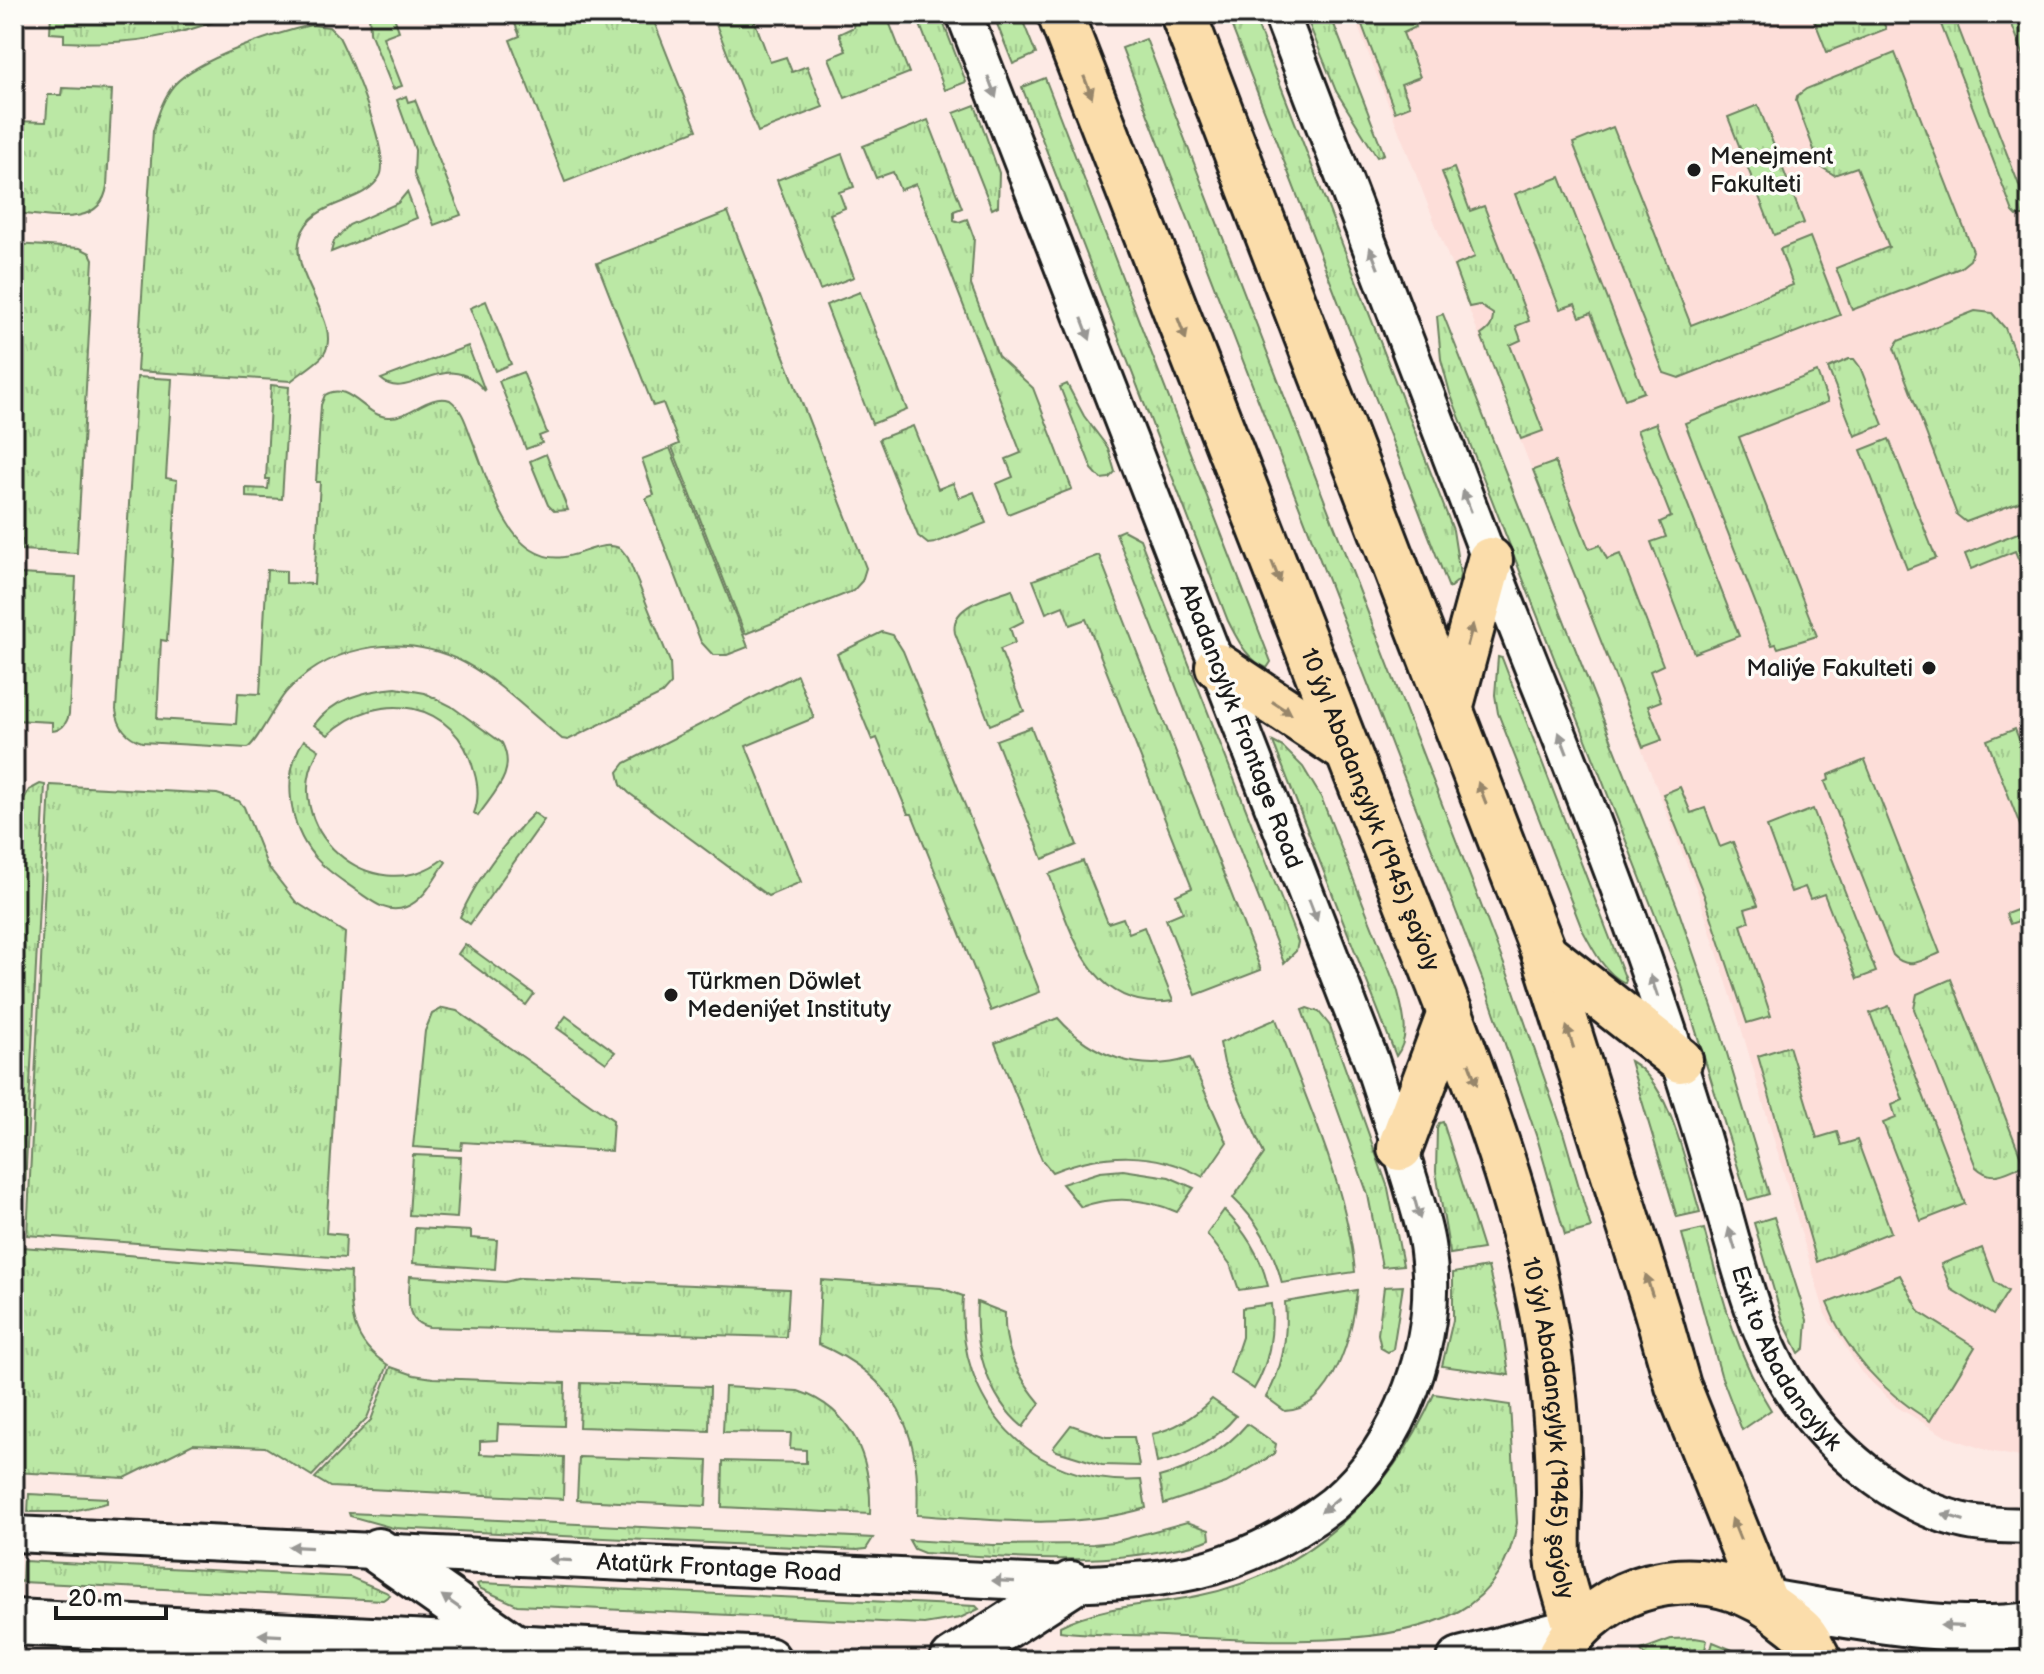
<svg xmlns="http://www.w3.org/2000/svg" width="2044" height="1674" font-family="'Balsamiq Sans',sans-serif">
  <style>
    .built { fill: #fdded9 }
    .grass { fill: url(#grass-tufts); stroke: #6c8260; stroke-width: 2 }
    .lines { fill: none; stroke-linecap: round; stroke-linejoin: round }
    .minor-casing { stroke: #1c1c1c; stroke-width: 40 }
    .secondary-casing { stroke: #1c1c1c; stroke-width: 50 }
    .primary-casing { stroke: #1c1c1c; stroke-width: 50 }
    .minor { stroke: #fdfcf7; stroke-width: 34 }
    .secondary { stroke: #fdfcf7; stroke-width: 44 }
    .primary { stroke: #fbddab; stroke-width: 44 }
    .oneway { fill: #989794 }
    .oneway2 { fill: #97866b }
    .poi-dot { fill: #1c1c1c; stroke: #fdfcf7; stroke-width: 3 }
    .labels { text-anchor: middle; dominant-baseline: central; stroke-width: 7; stroke-linejoin: round; paint-order: stroke }
    .poi-label { font-size: 24px; fill: #1c1c1c; stroke: #fdfcf7; text-anchor: start }
    .street-label { font-size: 24px; fill: #1c1c1c; stroke: #fdfcf7 }
  </style>
  <defs>
    <pattern id="grass-tufts" width="24" height="20" patternUnits="userSpaceOnUse" patternTransform="scale(2)"><rect width="24" height="20" fill="#bbe8a5"/><path d="M3 7l-1-3M5 7V3M7 7l1-3M15 17l-1-3M17 17v-4M19 17l1-3" fill="none" stroke="#a0c68d"/></pattern>
  </defs>
  <rect width="100%" height="100%" fill="#fdeae5"/>
  <filter id="ink" filterUnits="userSpaceOnUse"><feTurbulence type="fractalNoise" baseFrequency=".0125" numOctaves="2"/><feDisplacementMap in="SourceGraphic" scale="16" xChannelSelector="R" yChannelSelector="G"/><feConvolveMatrix kernelMatrix="1 2 1 2 8 2 1 2 1" color-interpolation-filters="sRGB"/></filter>
  <g filter="url(#ink)">
    <!-- built -->
    <path class="built" d="M1353,14H2030V1459L1989,1451L1945,1436L1897,1407L1861,1372L1825,1314L1740,1024L1698,893Z"/>
    <!-- grass -->
    <g class="grass">
      <path d="M51,14H235C175,38 129,45 64,42V34L50,33Z"/>
      <path d="M369,14H393L399,31L383,37L402,86L393,89L370,32Z"/>
      <path d="M511,14H651L697,130L565,182L510,40L520,36Z"/>
      <path d="M712,14H752L770,62L786,57L792,72L807,66L823,107L758,132Z"/>
      <path d="M849,14H886L909,73L845,98L829,58L846,51L839,34L854,27Z"/>
      <path d="M916,14H940L966,82L945,90Z"/>
      <path d="M993,14H1020L1036,54L1013,64Z"/>
      <path d="M1227,14H1253L1453,530L1460,575L1459,580L1449,588Z"/>
      <path d="M1305,14H1330L1384,154L1377,157L1336,91Z"/>
      <path d="M1358,14H1411L1416,27L1403,33L1420,77L1401,84L1410,106L1395,112Z"/>
      <path d="M1812,14H1880L1886,29L1827,52Z"/>
      <path d="M1937,14H1953L2027,206V212L2023,216H2017L2013,212Z"/>
      <path d="M2008,14H2030V72Z"/>
      <path d="M311,25L329,27L339,37C351,60 391,156 380,176C363,207 311,198 300,238C289,275 343,323 324,354C319,362 299,374 291,381L137,371L153,131C158,115 163,98 174,85C197,59 277,33 311,25Z"/>
      <path d="M1146,39L1512,985L1563,1132L1591,1228L1565,1235L1538,1141L1488,994L1122,48Z"/>
      <path d="M1895,53L1973,251L1970,260L1960,268L1852,310L1836,268L1889,247L1857,167L1834,175L1820,166L1796,101L1797,96L1806,89Z"/>
      <path d="M1045,78L1271,662L1267,668C1247,661 1237,638 1228,621L1022,87Z"/>
      <path d="M62,88L112,90L107,186C101,230 46,215 14,213V121L46,122L48,95H61Z"/>
      <path d="M406,96L408,102L415,100L461,215L434,225L414,174L415,150L397,100Z"/>
      <path d="M975,105L999,173L998,206L992,209L954,113Z"/>
      <path d="M1758,105L1804,223L1774,235L1728,117Z"/>
      <path d="M928,120L962,208L954,211V220L959,222L967,219L974,238L971,285L998,356L1033,388L1072,489L1008,514L996,484L1013,477L1006,459L1021,453L916,184L900,190L893,172L876,178L863,146Z"/>
      <path d="M1613,127L1691,325L1793,285L1780,249L1810,237L1840,315L1679,378L1664,373L1573,143Z"/>
      <path d="M842,154L854,187L839,192L845,208L830,214L854,277L820,290L777,180Z"/>
      <path d="M1454,168L1470,211L1484,206L1529,321L1516,326L1521,340L1510,345L1543,431L1521,439L1481,335C1490,329 1493,325 1493,314L1479,305L1469,307L1454,266L1475,257L1442,172Z"/>
      <path d="M1560,177L1644,392L1625,399L1591,313L1580,317L1575,304L1560,309L1515,194Z"/>
      <path d="M407,192L417,218L331,252L334,241L349,225L398,203Z"/>
      <path d="M728,212L866,568L862,581L853,591L745,634L672,447L679,444L663,403L653,406L597,263Z"/>
      <path d="M14,244L80,248L90,253L93,259L77,553L21,550L22,540L14,539Z"/>
      <path d="M860,292L907,410L872,424L826,305Z"/>
      <path d="M486,301L511,364L495,371L470,308Z"/>
      <path d="M1975,311L1992,313L2005,328L2030,394V498L1966,522L1957,515L1894,348L1898,341Z"/>
      <path d="M1443,314L1677,906L1720,1030L1769,1194L1748,1200L1679,976L1450,393L1441,359L1437,316Z"/>
      <path d="M468,346L485,391C447,344 408,405 381,379Z"/>
      <path d="M1849,359H1854L1860,367L1883,425L1855,436L1828,368Z"/>
      <path d="M523,372L547,433L539,436L542,443L526,449L499,381Z"/>
      <path d="M1817,372L1828,402L1739,437L1817,636L1778,648L1776,644L1772,645L1685,423Z"/>
      <path d="M137,377L172,379L166,478L177,480L167,641L161,640L157,719L236,724L238,693L260,694L267,570L286,571V583L314,584L320,482H316L321,405L325,395C349,380 364,416 388,417C409,419 428,393 450,400C462,409 466,423 471,437C485,470 500,531 532,550C568,573 594,535 621,549L628,558L670,662L671,684L662,694L568,740L562,739C531,714 500,682 465,663C407,633 336,642 289,689C276,701 257,744 247,748L142,742C126,737 118,726 116,710Z"/>
      <path d="M1067,384L1084,416L1108,448L1115,472L1109,478L1101,479L1092,469L1060,387Z"/>
      <path d="M271,385L289,387L282,499L246,497V488L268,489L269,479H266Z"/>
      <path d="M1656,423L1739,636L1694,653L1651,542L1666,537L1660,522L1671,517L1637,430Z"/>
      <path d="M913,426L938,489L953,483L959,498L974,492L986,523L935,543L928,544L918,536L879,439Z"/>
      <path d="M1889,439L1936,558L1907,569L1861,450Z"/>
      <path d="M670,448L748,647L727,655H713L701,642L646,498L654,495L642,459Z"/>
      <path d="M546,454L568,510L554,511L548,505L530,461Z"/>
      <path d="M1555,462L1589,549L1600,545L1607,559L1620,554L1663,665L1650,671L1661,701L1648,706L1662,740L1643,747L1533,470Z"/>
      <path d="M2030,528V587L2015,551L1971,569L1965,554Z"/>
      <path d="M1123,530L1140,539L1298,942L1296,951L1284,963L1116,533Z"/>
      <path d="M1099,555L1261,970L1196,995L1166,919L1183,912L1176,895L1192,888L1086,619L1070,625L1063,606L1046,613L1033,580Z"/>
      <path d="M20,574L76,577L69,714C67,723 62,730 52,731V722L14,720V582H20Z"/>
      <path d="M1012,589L1024,621L1010,628L1015,643L1000,649L1024,711L990,725L955,633C949,605 991,597 1012,589Z"/>
      <path d="M882,632L893,635L903,651L1040,992L991,1011L912,814H908L877,738L872,740L837,654Z"/>
      <path d="M1498,657L1502,658L1626,980L1625,983C1605,974 1592,948 1582,929L1498,713L1495,695Z"/>
      <path d="M797,675L814,718L746,746L801,882L768,896L629,793L621,785L618,772L625,763Z"/>
      <path d="M396,688L425,693L451,706L502,743C517,773 494,792 478,816L474,813C479,800 478,784 474,771C456,700 378,688 328,735L314,725C334,698 364,691 396,688Z"/>
      <path d="M1031,727L1077,845L1043,859L996,740Z"/>
      <path d="M2015,729L2030,768V851L1987,740Z"/>
      <path d="M304,740L319,750C275,826 372,913 443,859L446,862C435,877 425,900 406,907C387,915 372,901 357,891C342,880 325,870 314,856C289,826 281,773 304,740Z"/>
      <path d="M1273,742L1283,747L1303,767L1321,797L1398,992C1403,1012 1411,1038 1396,1056Z"/>
      <path d="M1865,760L1940,953C1923,960 1908,971 1893,955L1825,782L1829,780L1828,775Z"/>
      <path d="M40,784L45,785L22,1247L351,1272C349,1311 351,1342 388,1365L367,1418L312,1476L265,1447L193,1444L125,1478L14,1472V902L20,806L29,790Z"/>
      <path d="M50,785L217,794L239,801L244,807L267,865L296,902L345,933L326,1233L346,1235L345,1258L27,1235Z"/>
      <path d="M1680,787L1691,813L1705,808L1720,847L1733,842L1758,905L1745,909L1749,922L1741,925L1771,1016L1747,1023L1704,895L1663,794Z"/>
      <path d="M1813,809L1876,972L1857,979L1824,894L1810,899L1805,887L1791,892L1767,827Z"/>
      <path d="M534,813L544,820L470,924L460,917C477,878 504,843 534,813Z"/>
      <path d="M1083,861L1108,923L1123,918L1129,933L1144,927L1173,1001C1091,1013 1072,934 1049,874Z"/>
      <path d="M2030,905V917L2010,924L2006,914Z"/>
      <path d="M465,944L534,994L526,1005L458,954Z"/>
      <path d="M1951,979L2024,1165C2005,1172 1993,1183 1976,1167L1914,1009L1917,994Z"/>
      <path d="M1889,1006L1965,1204L1921,1221L1883,1123L1896,1118L1892,1105L1903,1100L1870,1013Z"/>
      <path d="M443,1008L457,1011L613,1120L611,1151L462,1142L461,1150L413,1147L425,1031L432,1014Z"/>
      <path d="M1307,1008L1319,1012L1330,1026L1388,1188L1403,1265L1382,1267L1368,1195L1302,1010Z"/>
      <path d="M566,1016L615,1052L606,1063L557,1028Z"/>
      <path d="M1058,1018C1091,1056 1140,1074 1190,1058L1227,1142L1203,1177C1155,1150 1102,1152 1052,1172L1042,1160L995,1043Z"/>
      <path d="M1276,1019C1306,1100 1347,1185 1355,1272L1282,1283C1274,1251 1258,1221 1233,1198L1264,1154L1224,1063L1220,1043Z"/>
      <path d="M1789,1046L1817,1138L1837,1132L1841,1145L1857,1140L1891,1232L1817,1262L1758,1056Z"/>
      <path d="M1630,1061C1672,1084 1686,1168 1700,1212L1677,1217Z"/>
      <path d="M1443,1122L1483,1249L1450,1254L1436,1172L1437,1128L1439,1123Z"/>
      <path d="M413,1155L461,1157L457,1218L409,1215Z"/>
      <path d="M1123,1170L1169,1177L1194,1188L1177,1212C1145,1198 1114,1195 1081,1207L1062,1184L1100,1172Z"/>
      <path d="M1224,1210C1246,1232 1261,1256 1268,1286L1239,1290L1230,1264L1207,1234Z"/>
      <path d="M1774,1217L1807,1320L1805,1348L1799,1353L1783,1321L1754,1223Z"/>
      <path d="M415,1228L471,1231V1238L497,1240L495,1269L413,1263Z"/>
      <path d="M1704,1229C1721,1292 1736,1355 1771,1410L1742,1430L1721,1375L1682,1234Z"/>
      <path d="M1982,1248L1995,1282L2008,1291L1993,1315L1951,1289L1941,1264Z"/>
      <path d="M1488,1267L1501,1318L1509,1375L1442,1366L1453,1320V1273Z"/>
      <path d="M1900,1275L1920,1312L1975,1347L1930,1421C1883,1392 1847,1355 1827,1303Z"/>
      <path d="M410,1276L505,1282L521,1278L789,1289L786,1337L429,1327C403,1322 409,1297 410,1276Z"/>
      <path d="M821,1280L941,1288L963,1296C955,1404 1031,1487 1141,1480L1146,1508C1073,1530 992,1520 917,1515C922,1433 897,1377 818,1344Z"/>
      <path d="M1403,1286L1393,1349L1388,1352L1381,1348L1378,1334L1384,1287Z"/>
      <path d="M1357,1290C1353,1331 1335,1409 1285,1411L1266,1397C1283,1369 1288,1335 1285,1302Z"/>
      <path d="M977,1302L1005,1313C1003,1348 1018,1377 1040,1403L1023,1427C987,1397 974,1347 977,1302Z"/>
      <path d="M1271,1304C1274,1333 1269,1364 1254,1389L1230,1373L1242,1337V1308Z"/>
      <path d="M391,1367L414,1375L433,1378L565,1383L564,1426L498,1424L497,1440L480,1441V1454L564,1457L563,1499L330,1487L315,1478L371,1420Z"/>
      <path d="M581,1383L710,1387L709,1431L579,1427Z"/>
      <path d="M725,1387L798,1391C853,1409 872,1460 870,1514L722,1507L723,1461L806,1463V1450L790,1449L791,1433L723,1432Z"/>
      <path d="M1434,1394L1510,1405L1517,1523C1511,1559 1492,1593 1459,1611C1386,1651 1245,1640 1163,1636C1129,1634 1093,1636 1060,1631V1626C1102,1605 1151,1605 1197,1596C1305,1575 1391,1494 1434,1394Z"/>
      <path d="M1212,1399L1236,1416C1217,1439 1187,1456 1157,1463L1152,1434C1175,1429 1195,1416 1212,1399Z"/>
      <path d="M1247,1424L1276,1444L1274,1454L1226,1483L1164,1504L1159,1477C1194,1468 1224,1451 1247,1424Z"/>
      <path d="M1071,1425L1106,1437H1134L1139,1466L1102,1465L1057,1451L1053,1448Z"/>
      <path d="M579,1457L708,1461L706,1506L577,1500Z"/>
      <path d="M29,1494L107,1498V1503L68,1512H28Z"/>
      <path d="M349,1513L873,1538L866,1549L857,1550L393,1528L350,1516Z"/>
      <path d="M1187,1522L1209,1530L1210,1539C1195,1546 1178,1548 1162,1551C1084,1566 1003,1557 924,1553L914,1549L909,1540L993,1545L1093,1544L1114,1542Z"/>
      <path d="M23,1561L350,1577L386,1592L390,1595L383,1600L22,1582Z"/>
      <path d="M480,1583L976,1606L979,1609L960,1618L924,1624L517,1605L479,1588L477,1584Z"/>
      <path d="M1695,1638L1707,1640L1703,1660H1648L1641,1650L1671,1639Z"/>
      <path d="M1713,1642L1740,1653L1748,1660H1708Z"/>
    </g>
    <g class="lines">
      <defs>
        <g id="minor">
          <path id="s1" d="M1281,14C1351,195 1418,377 1489,558C1539,687 1593,814 1639,945C1667,1023 1692,1101 1715,1180C1736,1251 1752,1332 1794,1394C1832,1450 1894,1503 1960,1520C1983,1526 2007,1525 2030,1526"/>
          <path id="s2" d="M14,1534L1071,1584C1122,1581 1179,1580 1227,1562C1265,1548 1301,1529 1333,1504C1402,1446 1440,1340 1428,1252C1426,1230 1418,1208 1412,1187C1399,1144 1385,1102 1371,1060L964,14"/>
        </g>
        <g id="secondary">
          <path d="M378,1551L515,1647"/>
          <path d="M1765,1602C1850,1615 1944,1636 2030,1625"/>
          <path d="M14,1622L768,1660"/>
          <path d="M953,1660L1071,1584"/>
          <path d="M1460,1660L1577,1630"/>
        </g>
        <g id="primary">
          <path id="s3" d="M1060,14L1450,1013C1494,1129 1536,1247 1551,1370C1556,1410 1559,1452 1559,1492C1559,1517 1555,1547 1560,1571C1564,1591 1571,1610 1577,1630"/>
          <path d="M1183,14L1544,953L1657,1312L1678,1386L1765,1602"/>
          <path d="M1218,666L1346,750"/>
          <path d="M1450,709L1490,560"/>
          <path d="M1544,953L1680,1060"/>
          <path d="M1400,1148L1450,1013"/>
          <path d="M1558,1660C1564,1650 1570,1637 1578,1629C1633,1570 1724,1566 1784,1617C1790,1622 1798,1627 1803,1633C1810,1641 1814,1652 1819,1660"/>
        </g>
      </defs>
      <!-- minor casing -->
      <use href="#minor" class="minor-casing"/>
      <!-- secondary casing -->
      <use href="#secondary" class="secondary-casing"/>
      <!-- primary casing -->
      <use href="#primary" class="primary-casing"/>
      <!-- minor -->
      <use href="#minor" class="minor"/>
      <!-- secondary -->
      <use href="#secondary" class="secondary"/>
      <!-- primary -->
      <use href="#primary" class="primary"/>
    </g>
    <!-- one-way arrows -->
    <defs><path id="oneway-solid" d="M-6-.8H1V-3.2L6.5 0L1 3.2V.8H-6Z" transform="scale(2)"/></defs>
    <g class="oneway">
      <use href="#oneway-solid" transform="translate(992 87) rotate(69)"/>
      <use href="#oneway-solid" transform="translate(1374 258) rotate(-111)"/>
      <use href="#oneway-solid" transform="translate(1086 329) rotate(69)"/>
      <use href="#oneway-solid" transform="translate(1467 501) rotate(-111)"/>
      <use href="#oneway-solid" transform="translate(1563 743) rotate(-111)"/>
      <use href="#oneway-solid" transform="translate(1313 910) rotate(69)"/>
      <use href="#oneway-solid" transform="translate(1654 986) rotate(-109)"/>
      <use href="#oneway-solid" transform="translate(1417 1208) rotate(75)"/>
      <use href="#oneway-solid" transform="translate(1732 1239) rotate(-107)"/>
      <use href="#oneway-solid" transform="translate(1330 1505) rotate(140)"/>
      <use href="#oneway-solid" transform="translate(1953 1517) rotate(-163)"/>
      <use href="#oneway-solid" transform="translate(300 1547) rotate(-177)"/>
      <use href="#oneway-solid" transform="translate(560 1560) rotate(-177)"/>
      <use href="#oneway-solid" transform="translate(1003 1581) rotate(-177)"/>
      <use href="#oneway-solid" transform="translate(451 1602) rotate(-145)"/>
      <use href="#oneway-solid" transform="translate(1952 1626) rotate(-178)"/>
      <use href="#oneway-solid" transform="translate(270 1635) rotate(-177)"/>
    </g>
    <g class="oneway2">
      <use href="#oneway-solid" transform="translate(1088 87) rotate(69)"/>
      <use href="#oneway-solid" transform="translate(1182 329) rotate(69)"/>
      <use href="#oneway-solid" transform="translate(1276 572) rotate(69)"/>
      <use href="#oneway-solid" transform="translate(1470 635) rotate(-75)"/>
      <use href="#oneway-solid" transform="translate(1282 708) rotate(33)"/>
      <use href="#oneway-solid" transform="translate(1482 793) rotate(-111)"/>
      <use href="#oneway-solid" transform="translate(1570 1037) rotate(-108)"/>
      <use href="#oneway-solid" transform="translate(1473 1074) rotate(69)"/>
      <use href="#oneway-solid" transform="translate(1649 1285) rotate(-108)"/>
      <use href="#oneway-solid" transform="translate(1736 1529) rotate(-112)"/>
    </g>
  </g>
  <!-- markers -->
  <g class="poi-dot">
    <circle cx="1694" cy="170" r="8"/>
    <circle cx="1929" cy="668" r="8"/>
    <circle cx="671" cy="995" r="8"/>
  </g>
  <g class="labels">
    <!-- poi labels -->
    <g class="poi-label">
      <text x="1710" y="156">Menejment<tspan x="1710" dy="28">Fakulteti</tspan></text>
      <text x="1913" y="668" text-anchor="end">Maliýe Fakulteti</text>
      <text x="687" y="981">Türkmen Döwlet<tspan x="687" dy="28">Medeniýet Instituty</tspan></text>
    </g>
    <!-- street labels -->
    <g class="street-label">
      <text transform="translate(1241 726) rotate(69)">Abadancylyk Frontage Road</text>
      <text stroke="none"><textPath href="#s3" startOffset="854">10 ýyl Abadançylyk (1945) şaýoly</textPath></text>
      <text stroke="none"><textPath href="#s1" startOffset="1438">Exit to Abadancylyk</textPath></text>
      <text stroke="none"><textPath href="#s3" startOffset="1502">10 ýyl Abadançylyk (1945) şaýoly</textPath></text>
      <text stroke="none"><textPath href="#s2" startOffset="706">Atatürk Frontage Road</textPath></text>
    </g>
  </g>
  <!-- margin -->
  <rect width="2044" height="1674" fill="none" stroke="#fdfcf7" stroke-width="48"/>
  <rect x="24" y="24" width="1996" height="1626" fill="none" stroke="#1c1c1c" stroke-width="3" filter="url(#ink)"/>
  <!-- scale -->
  <path d="M56 1606v12h110v-12" fill="none" stroke="#1c1c1c" stroke-width="4"/>
  <text x="68" y="1606" font-size="24" fill="#1c1c1c" stroke="#fdfcf7" stroke-width="6" paint-order="stroke">20 m</text>
</svg>
